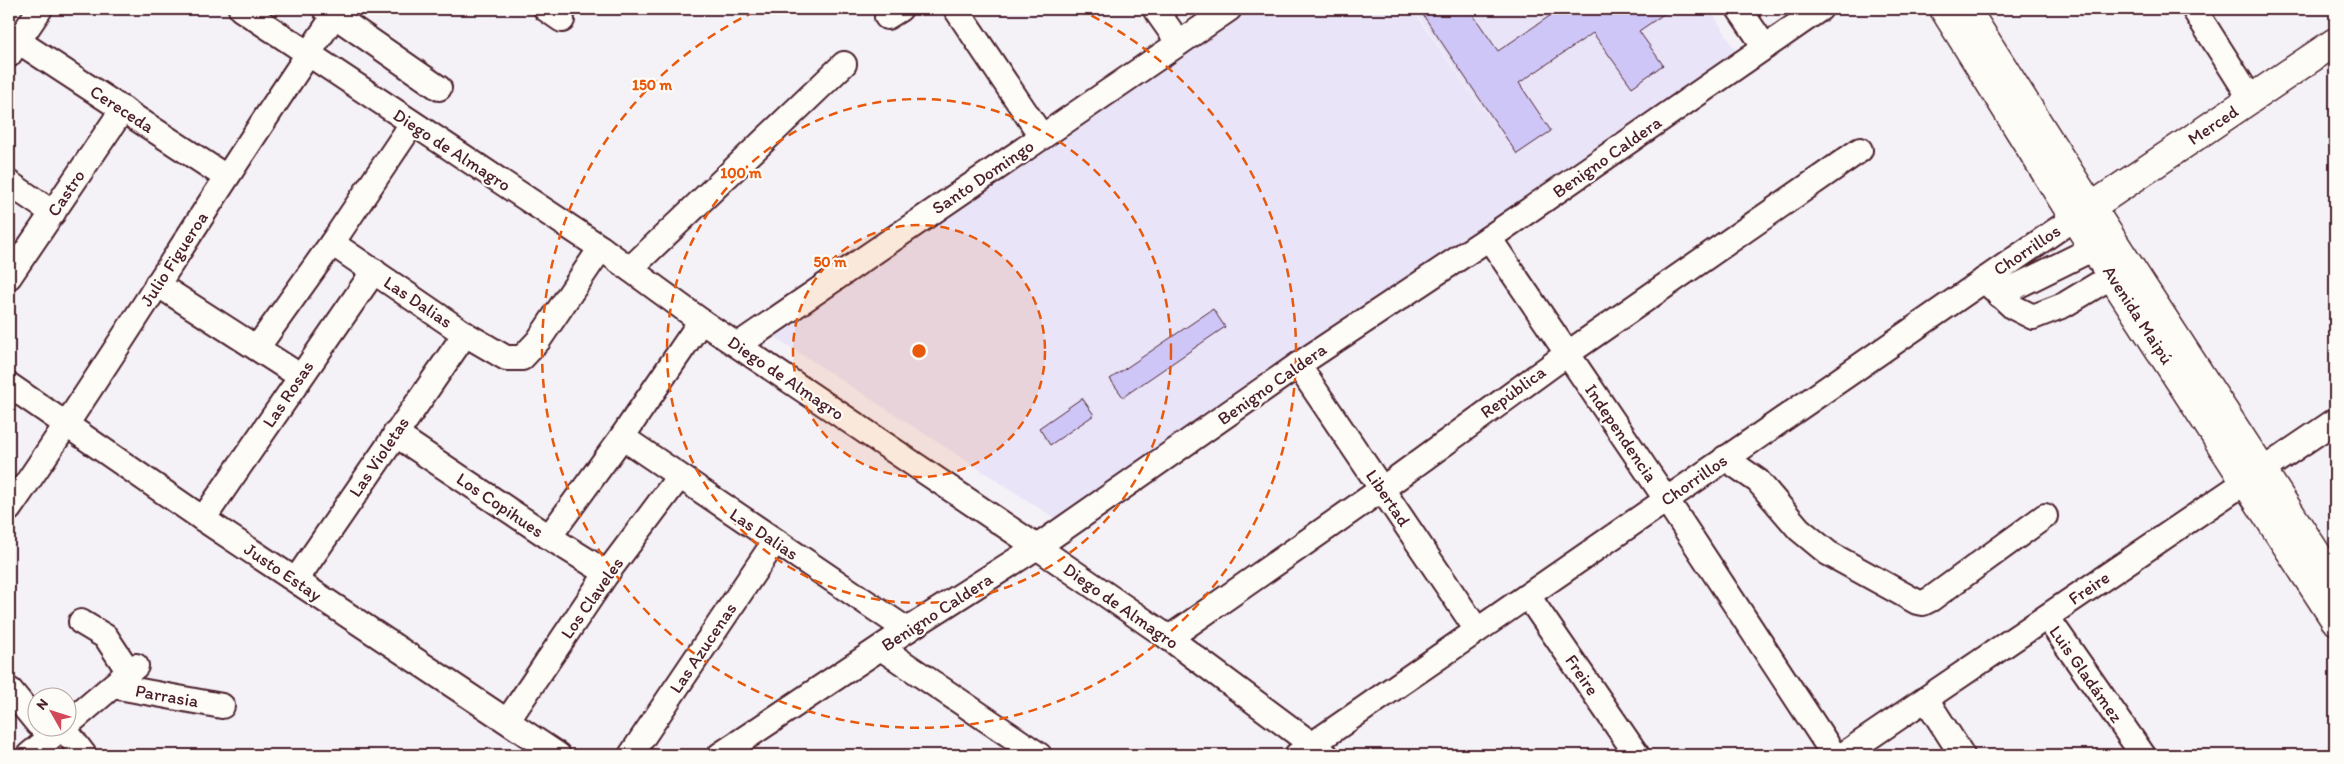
<svg xmlns="http://www.w3.org/2000/svg" width="2344" height="764" font-family="Itim,sans-serif">
  <style>
    .built { fill: #e9e4f7 }
    .building { fill: #cfc6f8; stroke: #4a1f2b }
    .lines { fill: none; stroke-linecap: round; stroke-linejoin: round }
    .minor-casing { stroke: #4a1f2b; stroke-width: 28 }
    .major-casing { stroke: #4a1f2b; stroke-width: 31 }
    .minor { stroke: #fdfcf7; stroke-width: 24 }
    .major { stroke: #fdfcf7; stroke-width: 28 }
    .ring { fill: none; stroke: #e8590c; stroke-width: 2.5; stroke-dasharray: 9 6 }
    .labels { text-anchor: middle; dominant-baseline: central; stroke-width: 4.5; stroke-linejoin: round; paint-order: stroke }
    .street-label { font-size: 18px; fill: #4a1f2b; stroke: #fdfcf7 }
    .centre { fill: #e8590c; stroke: #fdfcf7; stroke-width: 2.5 }
    .ring-label { font-size: 15px; text-anchor: middle; font-weight: bold; fill: #e8590c; stroke: #fdfcf7; stroke-width: 4.5; stroke-linejoin: round; paint-order: stroke }
  </style>
  <rect width="100%" height="100%" fill="#f4f1f7"/>
  <filter id="ink" filterUnits="userSpaceOnUse"><feTurbulence type="fractalNoise" baseFrequency=".02" numOctaves="2"/><feDisplacementMap in="SourceGraphic" scale="10" xChannelSelector="R" yChannelSelector="G"/><feConvolveMatrix kernelMatrix="1 2 1 2 8 2 1 2 1" color-interpolation-filters="sRGB"/></filter>
  <g filter="url(#ink)">
    <!-- built -->
    <path class="built" d="M1248,9H1412L1514,155L1414,9H1710L1742,61L1058,520L775,337Z"/>
    <!-- building -->
    <g class="building">
      <path d="M1419,9H1469L1498,51L1560,9H1671L1639,31L1663,65L1632,87L1593,33L1519,83L1551,131L1517,154Z"/>
      <path d="M1213,309L1225,327L1123,397L1110,379Z"/>
      <path d="M1082,398L1094,415L1050,445L1039,428Z"/>
    </g>
    <g class="lines">
      <defs>
        <g id="minor">
          <path d="M241,9L601,248L701,321L1037,547L1169,638L1326,755"/>
          <path d="M325,9L439,88"/>
          <path d="M546,9L562,20"/>
          <path d="M956,9L1042,137"/>
          <path d="M1155,9L1179,43"/>
          <path d="M1739,9L1765,47"/>
          <path d="M2194,9L2251,99"/>
          <path d="M887,17L900,9"/>
          <path d="M18,41L226,177"/>
          <path d="M9,55L40,9"/>
          <path d="M9,183L53,213"/>
          <path d="M1489,238L1666,499L1834,755"/>
          <path d="M332,243L465,334L506,358H522L538,341L601,248"/>
          <path d="M630,269L844,64"/>
          <path d="M9,277L123,109"/>
          <path d="M1984,280L2013,307L2033,317L2064,305L2112,276"/>
          <path d="M157,284L300,376"/>
          <path d="M1999,295L2094,248"/>
          <path d="M738,345L1229,9"/>
          <path d="M257,348L332,243L412,124"/>
          <path d="M1298,365L1477,630"/>
          <path d="M9,385L203,519L558,755"/>
          <path d="M395,434L549,537L607,573"/>
          <path d="M622,437L907,630"/>
          <path d="M1725,458L1758,481L1799,529L1828,553L1917,602L1923,603L1931,599L2045,516"/>
          <path d="M9,509C123,345 225,173 339,9"/>
          <path d="M203,519L374,271"/>
          <path d="M549,537L622,437L701,321"/>
          <path d="M296,580L465,334"/>
          <path d="M1528,596L1637,755"/>
          <path d="M2047,617L2143,755"/>
          <path d="M81,622L106,637L129,672"/>
          <path d="M1169,638L1382,489L1567,354L1860,150"/>
          <path d="M881,648L1039,755"/>
          <path d="M113,686L222,706"/>
          <path d="M11,691L38,724"/>
          <path d="M1926,699L1962,755"/>
          <path d="M508,720L607,573L679,477"/>
          <path d="M68,724L136,666"/>
          <path d="M63,727L84,755"/>
          <path d="M29,755L64,726"/>
          <path d="M631,755L775,541"/>
          <path d="M720,755L907,630L1037,547L1298,365L1489,238L1820,9"/>
          <path d="M1297,755L2074,218"/>
          <path d="M1843,755L2335,421"/>
        </g>
        <g id="major">
          <path d="M1944,9L2074,218L2335,620"/>
          <path d="M1966,9L2091,207L2335,582"/>
          <path d="M2075,218L2335,42"/>
        </g>
      </defs>
      <!-- minor casing -->
      <use href="#minor" class="minor-casing"/>
      <!-- major casing -->
      <use href="#major" class="major-casing"/>
      <!-- minor -->
      <use href="#minor" class="minor"/>
      <!-- major -->
      <use href="#major" class="major"/>
    </g>
  </g>
  <!-- distance rings -->
  <circle cx="919" cy="351" r="126" fill="#e8590c" fill-opacity=".12"/>
  <g class="ring">
    <circle cx="919" cy="351" r="126"/>
    <circle cx="919" cy="351" r="252"/>
    <path d="M1078 9A377 377 0 1 1 760 9"/>
  </g>
  <g class="labels">
    <!-- street labels -->
    <g class="street-label">
      <text transform="translate(122 109) rotate(33)">Cereceda</text>
      <text transform="translate(2213 125) rotate(-34)">Merced</text>
      <text transform="translate(452 150) rotate(33)">Diego de Almagro</text>
      <text transform="translate(1607 157) rotate(-35)">Benigno Caldera</text>
      <text transform="translate(983 177) rotate(-34)">Santo Domingo</text>
      <text transform="translate(66 193) rotate(-56)">Castro</text>
      <text transform="translate(2027 250) rotate(-34)">Chorrillos</text>
      <text transform="translate(174 259) rotate(-57)">Julio Figueroa</text>
      <text transform="translate(418 302) rotate(34)">Las Dalias</text>
      <text transform="translate(2138 315) rotate(57)">Avenida Maipú</text>
      <text transform="translate(786 378) rotate(34)">Diego de Almagro</text>
      <text transform="translate(1272 384) rotate(-35)">Benigno Caldera</text>
      <text transform="translate(1513 392) rotate(-36)">República</text>
      <text transform="translate(288 394) rotate(-56)">Las Rosas</text>
      <text transform="translate(1621 433) rotate(56)">Independencia</text>
      <text transform="translate(379 457) rotate(-56)">Las Violetas</text>
      <text transform="translate(1694 480) rotate(-35)">Chorrillos</text>
      <text transform="translate(1388 498) rotate(56)">Libertad</text>
      <text transform="translate(500 505) rotate(34)">Los Copihues</text>
      <text transform="translate(764 534) rotate(34)">Las Dalias</text>
      <text transform="translate(283 572) rotate(34)">Justo Estay</text>
      <text transform="translate(2089 588) rotate(-34)">Freire</text>
      <text transform="translate(592 598) rotate(-55)">Los Claveles</text>
      <text transform="translate(1121 606) rotate(35)">Diego de Almagro</text>
      <text transform="translate(937 612) rotate(-33)">Benigno Caldera</text>
      <text transform="translate(703 648) rotate(-56)">Las Azucenas</text>
      <text transform="translate(2086 674) rotate(55)">Luis Gladámez</text>
      <text transform="translate(1582 675) rotate(56)">Freire</text>
      <text transform="translate(167 696) rotate(10)">Parrasia</text>
    </g>
  </g>
  <circle cx="919" cy="351" r="8" class="centre"/>
  <g class="ring-label">
    <text x="652" y="90">150 m</text>
    <text x="741" y="178">100 m</text>
    <text x="830" y="267">50 m</text>
  </g>
  <!-- margin -->
  <rect width="2344" height="764" fill="none" stroke="#fdfcf7" stroke-width="30"/>
  <rect x="15" y="15" width="2314" height="734" fill="none" stroke="#4a1f2b" stroke-width="2" filter="url(#ink)"/>
  <!-- north arrow -->
  <g transform="translate(52 712) rotate(309)"><circle r="24" fill="#fdfcf7" stroke="#b5a4a5"/>
  <path d="M0-4L9 19L0 12L-9 19Z" fill="#d1495b"/>
  <text y="-8" font-size="14" font-weight="bold" text-anchor="middle" fill="#4a1f2b">N</text>
  </g>
</svg>
